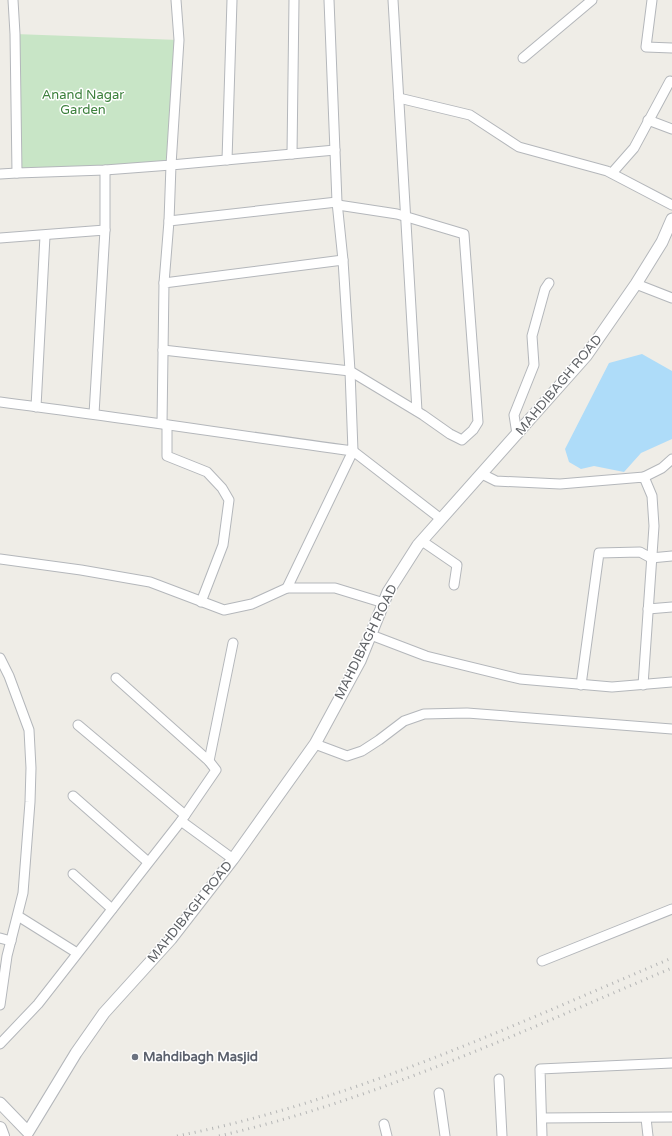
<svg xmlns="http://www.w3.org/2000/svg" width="672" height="1136" font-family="'Varela Round',sans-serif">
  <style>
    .green { fill: #c8e5c6 }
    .water { fill: #aedcf9 }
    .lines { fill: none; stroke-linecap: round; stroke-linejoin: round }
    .minor-casing { stroke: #b4b7bb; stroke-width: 11 }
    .tertiary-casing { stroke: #b4b7bb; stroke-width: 13 }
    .secondary-casing { stroke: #b3b6ba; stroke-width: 14 }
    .minor { stroke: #fff; stroke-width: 9 }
    .tertiary { stroke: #fff; stroke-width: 11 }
    .secondary { stroke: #fff; stroke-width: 12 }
    .rail { stroke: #b5b6b6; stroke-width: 3; stroke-dasharray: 1 5; stroke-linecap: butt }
    .worship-dot { fill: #6b7280; stroke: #fff; stroke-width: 1.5 }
    .labels { text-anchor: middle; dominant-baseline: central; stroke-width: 3; stroke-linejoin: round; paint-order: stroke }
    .park-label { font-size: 13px; fill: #3c803c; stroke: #fff }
    .street-label { font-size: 13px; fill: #5f6266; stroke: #fff }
    .worship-label { font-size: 13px; font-weight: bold; fill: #5b616d; stroke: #fff; text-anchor: start }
  </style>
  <rect width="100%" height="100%" fill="#efede7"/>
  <!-- green -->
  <path class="green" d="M15,34L179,40L171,165L17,173Z"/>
  <!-- water -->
  <path class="water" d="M642,354L672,371V439L641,453L624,472L594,466L581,469L569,462L565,449L609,363Z"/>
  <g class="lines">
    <defs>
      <g id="minor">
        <path d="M13,0L15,34L17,173L105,170L171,165L179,40L176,0"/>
        <path d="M329,0L337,202L343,260"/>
        <path d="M393,0L417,411"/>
        <path d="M652,0L646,47L672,48"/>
        <path d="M523,58L592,0"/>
        <path d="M399,98L470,115L519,147L607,171L672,205"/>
        <path d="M648,120L672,129"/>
        <path d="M292,154L294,0"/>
        <path d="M227,160L232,0"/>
        <path d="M612,173L634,148L670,81"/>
        <path d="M0,174L17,173"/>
        <path d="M169,221L171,165L335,150"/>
        <path d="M105,230V170"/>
        <path d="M0,238L105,230L94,414"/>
        <path d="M164,283L169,221L337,202"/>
        <path d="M636,284L672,298"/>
        <path d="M163,350L350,371L423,415L450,434L462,440L473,430L478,422L464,234L397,214L338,205"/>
        <path d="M0,402C118,417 235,435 353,451L350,371L343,260L164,283L162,424"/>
        <path d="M36,407L45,236"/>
        <path d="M167,425V456L207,472L222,488L229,500L223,545L201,602"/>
        <path d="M517,434L514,415L534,365L532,336L545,289L549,283"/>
        <path d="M482,474L496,481L560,484L644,477L652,496L654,526L643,685"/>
        <path d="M644,477L662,468L672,459"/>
        <path d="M422,541L457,565L454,585"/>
        <path d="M0,559L81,570L150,582L224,610L252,604L287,588"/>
        <path d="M384,603L335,588H287L353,451L441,519"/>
        <path d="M648,609L672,607"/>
        <path d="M371,635L426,656L520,679L612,687L672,682"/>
        <path d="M0,658L9,676L29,730L31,768L30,802L23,893L7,956L0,1005"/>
        <path d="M116,678L209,761L216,770L181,821"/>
        <path d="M581,685L599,553L640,552L651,558L672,556"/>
        <path d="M78,725L185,815"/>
        <path d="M315,744L347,756L362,751L379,740L404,721L424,714L467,713L672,729"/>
        <path d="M209,761L233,643"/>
        <path d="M73,796L148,862"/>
        <path d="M73,874L112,909"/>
        <path d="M18,916L77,953"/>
        <path d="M0,938L11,941"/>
        <path d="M542,961L672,909"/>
        <path d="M0,1044L38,1004L181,821L233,859"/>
        <path d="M499,1079L502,1136"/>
        <path d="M439,1093L445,1136"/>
        <path d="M542,1118L672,1117"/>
        <path d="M646,1118L648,1136"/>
        <path d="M384,1124L387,1136"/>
        <path d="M542,1136L540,1069L672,1063"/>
      </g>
      <path id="tertiary" d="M0,1103L28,1132L76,1053L104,1013L171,939L233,859L315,744L360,661L388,592L418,545L586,356L636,284L662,242L672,219"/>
      <path id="secondary" d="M0,1128L3,1136"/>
    </defs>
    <!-- minor casing -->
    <use href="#minor" class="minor-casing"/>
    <!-- tertiary casing -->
    <use href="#tertiary" class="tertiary-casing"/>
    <!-- secondary casing -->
    <use href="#secondary" class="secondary-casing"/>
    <!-- minor -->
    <use href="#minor" class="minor"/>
    <!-- tertiary -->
    <use href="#tertiary" class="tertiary"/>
    <!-- secondary -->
    <use href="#secondary" class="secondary"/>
    <!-- rail -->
    <g class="rail">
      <path d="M177,1136C350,1102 511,1026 672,958"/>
      <path d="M219,1136C376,1100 525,1030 672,968"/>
    </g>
  </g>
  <!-- markers -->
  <circle class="worship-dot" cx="135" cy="1057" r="4"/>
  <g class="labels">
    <!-- park labels -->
    <g class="park-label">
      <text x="83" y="95">Anand Nagar<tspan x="83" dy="15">Garden</tspan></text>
    </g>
    <!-- street labels -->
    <g class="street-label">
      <text transform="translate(559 385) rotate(-50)">MAHDIBAGH ROAD</text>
      <text transform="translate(366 642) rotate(-64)">MAHDIBAGH ROAD</text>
      <text transform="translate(190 912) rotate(-51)">MAHDIBAGH ROAD</text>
    </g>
    <!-- worship labels -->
    <g class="worship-label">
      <text x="143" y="1057">Mahdibagh Masjid</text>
    </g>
  </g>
</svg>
